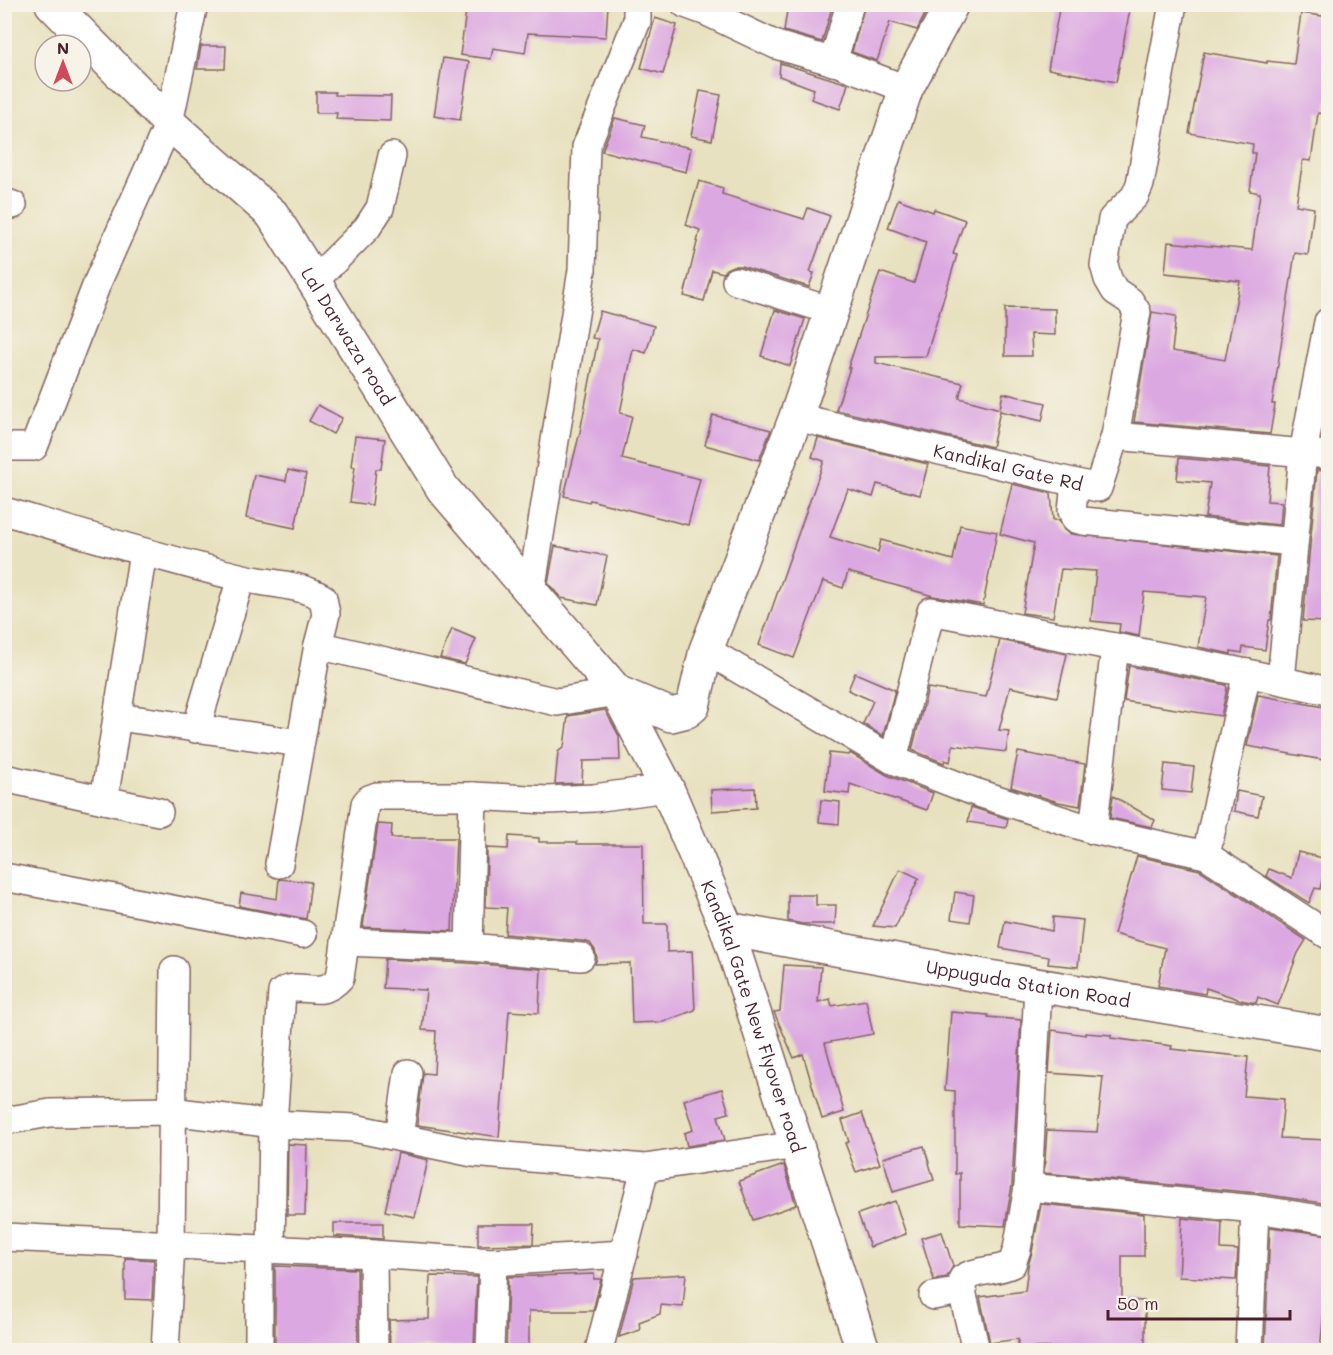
<svg xmlns="http://www.w3.org/2000/svg" width="1333" height="1355" font-family="Mali,sans-serif">
  <style>
    .building { fill: #dca8e1 }
    .lines { fill: none; stroke-linecap: round; stroke-linejoin: round }
    .minor-casing { stroke: #81635f; stroke-width: 30 }
    .tertiary-casing { stroke: #81635f; stroke-width: 36 }
    .secondary-casing { stroke: #81635f; stroke-width: 36 }
    .minor { stroke: #fff; stroke-width: 27 }
    .tertiary { stroke: #fff; stroke-width: 33 }
    .secondary { stroke: #fff; stroke-width: 33 }
    .labels { text-anchor: middle; dominant-baseline: central; stroke-width: 4.5; stroke-linejoin: round; paint-order: stroke }
    .street-label { font-size: 18px; fill: #4a1f2b; stroke: #f7f3e8 }
  </style>
  <rect width="100%" height="100%" fill="#f7f3e8"/>
  <filter id="ink" filterUnits="userSpaceOnUse"><feTurbulence type="fractalNoise" baseFrequency=".0167" numOctaves="2"/><feDisplacementMap in="SourceGraphic" scale="12" xChannelSelector="R" yChannelSelector="G"/><feConvolveMatrix kernelMatrix="1 2 1 2 8 2 1 2 1" color-interpolation-filters="sRGB"/></filter>
  <filter id="wash" filterUnits="userSpaceOnUse"><feTurbulence type="fractalNoise" baseFrequency=".008" numOctaves="4" result="noise"/><feDisplacementMap in="SourceGraphic" scale="24" xChannelSelector="R" yChannelSelector="G"/><feGaussianBlur stdDeviation="1.35" result="paint"/><feColorMatrix in="noise" values="0 0 0 0 0 0 0 0 0 0 0 0 0 0 0 0 0 1.4 0 .05"/><feComposite in="paint" operator="in"/></filter>
  <g filter="url(#wash)">
    <rect width="100%" height="100%" fill="#e8e1bf"/>
    <g id="blocks">
      <!-- building -->
      <g class="building">
        <path d="M467,4H608L606,37L528,33L525,53L493,48L491,59L460,55Z"/>
        <path d="M788,4H833L822,42L784,31Z"/>
        <path d="M865,4H930L917,30L890,22L877,61L852,52Z"/>
        <path d="M1060,4H1131L1116,82L1048,69Z"/>
        <path d="M1301,13L1329,17V94L1326,114L1318,113L1311,161L1303,160L1296,205L1314,208L1308,255L1295,253L1272,404H1275L1270,434L1134,422L1152,312L1176,316L1172,351L1225,360L1240,281L1165,273L1168,242L1252,250L1260,193L1250,191L1255,153H1252L1253,144L1189,133L1204,52L1267,63V61L1294,64Z"/>
        <path d="M655,18L677,25L663,74L641,68Z"/>
        <path d="M201,46H226L225,69H197Z"/>
        <path d="M443,58L469,62L460,120L434,116Z"/>
        <path d="M780,63L848,84L840,109L811,99L814,89L779,76Z"/>
        <path d="M700,91L721,95L712,140L691,136Z"/>
        <path d="M316,92H335V95L391,96L390,121L336,119L337,113H316Z"/>
        <path d="M615,118L645,125L642,137L691,148L686,172L602,151Z"/>
        <path d="M699,181L723,188L722,194L804,219L808,208L830,216L810,272L814,273L809,287L741,266H733L726,269L723,273L712,270L704,301L684,296L700,230L686,225Z"/>
        <path d="M898,199L933,212L934,209L965,220L953,254L957,255L926,356L876,357V363L963,383L959,398L1000,409L1003,393L1046,403L1042,421L1000,411L992,447L836,410L850,368H848L880,272L914,283L926,242L888,228Z"/>
        <path d="M1005,308L1055,309V335L1031,334L1032,356H1005Z"/>
        <path d="M775,310L805,319L790,366L761,356Z"/>
        <path d="M600,311L654,326L646,353L633,349L620,413L632,416L622,459L700,479L688,525L590,500L589,502L564,496L580,432L598,339L592,338Z"/>
        <path d="M318,405L342,418L333,434L309,421Z"/>
        <path d="M713,415L771,430L759,460L705,445Z"/>
        <path d="M355,436L385,439L381,469H376L372,505L350,502L355,467L351,466Z"/>
        <path d="M818,438L928,464L920,495L877,484L873,497L848,489L830,537L878,552L881,540L953,560L960,525L997,532L983,605L933,596L848,572L843,588L823,581L794,658L759,645L824,461L812,457Z"/>
        <path d="M1179,458L1270,466L1267,501L1282,502L1280,525L1205,517L1210,483L1177,480Z"/>
        <path d="M288,470L306,474L295,528L246,518L254,475L286,481Z"/>
        <path d="M1317,470L1325,471L1324,482H1329V622L1303,621Z"/>
        <path d="M1012,484L1051,493L1053,520H1059L1064,530L1071,534L1277,556L1271,620H1269L1265,650L1243,647L1242,653L1231,651V654L1198,647L1206,597L1144,592L1139,636L1119,632L1120,624L1091,621L1096,571L1061,569L1053,617L1022,613L1034,543L1000,534Z"/>
        <path d="M555,546L607,556L597,605L561,598L548,583Z"/>
        <path d="M452,629L476,639L465,664L440,658Z"/>
        <path d="M1000,640L1067,654L1057,697L1010,687L999,730L1009,731L1006,752L953,745L950,762L945,760L944,763L912,750L928,688L986,697Z"/>
        <path d="M1129,666L1226,685L1227,689L1221,716L1124,701Z"/>
        <path d="M855,673L895,690L883,736L863,724L873,701L848,690Z"/>
        <path d="M1258,695L1329,708V761L1247,746Z"/>
        <path d="M605,710L619,736L620,760L583,761L582,783L555,784L558,752L564,747L568,716Z"/>
        <path d="M1018,752L1085,764L1080,806L1058,802L1011,787Z"/>
        <path d="M829,753L849,755L850,753L887,775L933,793L927,810L850,784L849,794L825,791Z"/>
        <path d="M1165,764L1194,767L1191,793L1162,790Z"/>
        <path d="M755,788L756,808L712,811L711,790Z"/>
        <path d="M1237,791L1262,796L1258,816L1234,811Z"/>
        <path d="M1113,796L1155,820L1152,827L1110,818Z"/>
        <path d="M821,800L840,802L839,824L819,822Z"/>
        <path d="M971,807L1008,819L1006,828L968,822Z"/>
        <path d="M378,824L392,825L391,838H456L452,931L363,927Z"/>
        <path d="M509,836L539,838V842H577V844H643L644,924H667V952L692,951L695,1010L663,1022L632,1023L630,963L595,964L597,958L595,950L590,943L582,941L505,934L507,908L486,907L487,848L508,849Z"/>
        <path d="M1298,852L1327,859L1320,889L1315,888L1309,903L1266,876L1269,869L1292,878Z"/>
        <path d="M1137,856L1200,870L1306,940L1298,953L1278,1005L1258,997L1256,1003L1241,1000L1206,988L1205,994L1158,986L1165,948L1114,934Z"/>
        <path d="M900,869L919,878L895,928L873,926Z"/>
        <path d="M279,879L311,882L306,919L239,906L241,893L277,899Z"/>
        <path d="M955,892L974,895L970,922L951,919Z"/>
        <path d="M788,895H816V905H836L835,924H802L788,921Z"/>
        <path d="M1053,917L1083,920L1078,967L1048,964L1049,957L1000,948L1005,921L1052,931Z"/>
        <path d="M385,959L468,963L541,969L539,1013L509,1011L499,1137L417,1125L423,1073L434,1074L436,1031L422,1030L426,990L383,988Z"/>
        <path d="M784,965L821,967L818,1002L830,999L832,1006L866,1000L873,1034L825,1043L844,1112L822,1119L803,1054L794,1058L774,1012L780,1011Z"/>
        <path d="M951,1012L988,1015V1017L1021,1020L1012,1185L1005,1226L960,1224V1173L955,1174V1091L945,1090Z"/>
        <path d="M1052,1030L1085,1035V1033L1111,1035V1038L1172,1046L1171,1049L1248,1057L1244,1096L1284,1099L1280,1138L1329,1140V1204L1257,1193L1044,1173L1047,1130L1097,1132L1103,1077L1049,1073Z"/>
        <path d="M722,1089L729,1113L718,1116L725,1140L687,1146L684,1133L693,1130L684,1100Z"/>
        <path d="M862,1113L880,1164L856,1172L845,1143L849,1142L842,1120Z"/>
        <path d="M288,1144L307,1145L305,1215H287Z"/>
        <path d="M924,1146L934,1180L893,1192L883,1158Z"/>
        <path d="M398,1153L428,1160L415,1217L385,1211Z"/>
        <path d="M784,1165L796,1205L753,1220L739,1181Z"/>
        <path d="M895,1201L906,1234L870,1247L858,1214Z"/>
        <path d="M1041,1204L1144,1214V1256H1122V1300L1145,1301V1346L1018,1348V1339L990,1343L980,1297L1025,1291L1028,1266L1032,1252Z"/>
        <path d="M1182,1218L1222,1222L1221,1249L1238,1250L1236,1280L1179,1277Z"/>
        <path d="M334,1223H383V1239L334,1236Z"/>
        <path d="M478,1224H534L533,1244L478,1245Z"/>
        <path d="M1270,1227L1329,1235V1263L1320,1350H1265Z"/>
        <path d="M942,1232L953,1266L947,1277L934,1280L921,1238Z"/>
        <path d="M125,1258L154,1260L152,1300L125,1299Z"/>
        <path d="M275,1266L357,1269L358,1350H275Z"/>
        <path d="M594,1274V1279H601L593,1311H529V1350H506L508,1277Z"/>
        <path d="M686,1274L683,1307L661,1305L660,1314L639,1322L640,1330L619,1337L634,1277Z"/>
        <path d="M430,1276L477,1277L474,1347L390,1348L389,1320L429,1319Z"/>
      </g>
    </g>
  </g>
  <g filter="url(#ink)">
    <use href="#blocks" fill-opacity="0" stroke="#81635f" stroke-width="1.5"/>
    <g class="lines">
      <defs>
        <g id="minor">
          <path d="M685,4L707,12L776,45L838,63L906,89"/>
          <path d="M833,62L850,4"/>
          <path d="M4,202L13,205"/>
          <path d="M314,281L367,228L380,208L392,156"/>
          <path d="M736,281L832,311"/>
          <path id="s1" d="M796,417L1098,488L1115,436L1328,455"/>
          <path d="M1115,436L1137,312L1130,301L1115,291L1108,279L1104,265L1112,219L1135,196L1140,184L1173,4"/>
          <path d="M4,447H34L98,281L169,123L194,4"/>
          <path d="M1075,483L1072,511L1075,519L1083,521L1294,542"/>
          <path d="M4,511C82,534 160,558 239,577C266,584 299,583 323,598L326,614L318,645L279,864"/>
          <path d="M531,592L582,270L586,147L637,21V4"/>
          <path d="M318,645L557,702L617,692"/>
          <path d="M706,650L893,760L972,791L1093,830L1206,855L1328,935"/>
          <path d="M1281,680L1303,453L1328,322"/>
          <path d="M118,717L300,743"/>
          <path d="M196,729L241,578"/>
          <path d="M893,760L931,611L1247,673L1328,691"/>
          <path d="M4,778L159,812"/>
          <path d="M104,800L143,552"/>
          <path d="M1093,830L1115,647"/>
          <path d="M1206,855L1247,673"/>
          <path d="M4,877L303,934"/>
          <path d="M345,942L469,947L581,957"/>
          <path d="M469,947L473,796"/>
          <path d="M1038,986L1028,1187L1255,1209L1328,1220"/>
          <path d="M4,1121L50,1113L171,1111L273,1124L354,1128L473,1153L645,1168L797,1145"/>
          <path d="M399,1137L408,1073"/>
          <path d="M4,1237L373,1254L493,1262L624,1254"/>
          <path d="M271,1250L273,1124L282,992C302,980 320,1001 340,978L365,804L369,799L377,796H473L547,800L594,798L667,788"/>
          <path d="M373,1254L374,1350"/>
          <path d="M933,1296L962,1291"/>
          <path d="M165,1350L171,1246L174,970"/>
          <path d="M259,1350V1250"/>
          <path d="M490,1350L493,1262"/>
          <path d="M599,1350L645,1168"/>
          <path d="M976,1350L962,1291L963,1278C978,1269 996,1272 1012,1264L1017,1249L1028,1187"/>
          <path d="M1249,1350L1255,1209"/>
        </g>
        <g id="tertiary">
          <path d="M617,692L671,715L687,711L693,706L706,650L796,417L906,89L952,4"/>
          <path id="s2" d="M727,929L983,976L1328,1034"/>
        </g>
        <g id="secondary">
          <path id="s3" d="M52,4L169,123L272,214L443,489L617,692L667,788L727,929L863,1350"/>
        </g>
      </defs>
      <!-- minor casing -->
      <use href="#minor" class="minor-casing"/>
      <!-- tertiary casing -->
      <use href="#tertiary" class="tertiary-casing"/>
      <!-- secondary casing -->
      <use href="#secondary" class="secondary-casing"/>
      <!-- minor -->
      <use href="#minor" class="minor"/>
      <!-- tertiary -->
      <use href="#tertiary" class="tertiary"/>
      <!-- secondary -->
      <use href="#secondary" class="secondary"/>
    </g>
  </g>
  <g class="labels">
    <!-- street labels -->
    <g class="street-label">
      <text stroke="none"><textPath href="#s3" startOffset="448">Lal Darwaza road</textPath></text>
      <text stroke="none"><textPath href="#s1" startOffset="218">Kandikal Gate Rd</textPath></text>
      <text stroke="none"><textPath href="#s2" startOffset="306">Uppuguda Station Road</textPath></text>
      <text stroke="none"><textPath href="#s3" startOffset="1248">Kandikal Gate New Flyover road</textPath></text>
    </g>
  </g>
  <!-- margin -->
  <rect width="1333" height="1355" fill="none" stroke="#f7f3e8" stroke-width="24"/>
  <!-- north arrow -->
  <g transform="translate(63 63)"><circle r="28" fill="#f7f3e8" stroke="#b29e9c" stroke-width="1.5"/>
  <path d="M0-4.5L10 22L0 15L-10 22Z" fill="#d1495b"/>
  <text y="-9" font-size="16" font-weight="bold" text-anchor="middle" fill="#4a1f2b">N</text>
  </g>
  <!-- scale -->
  <path d="M1108 1310v9h182v-9" fill="none" stroke="#4a1f2b" stroke-width="3"/>
  <text x="1117" y="1310" font-size="18" fill="#4a1f2b" stroke="#f7f3e8" stroke-width="4.5" paint-order="stroke">50 m</text>
</svg>
